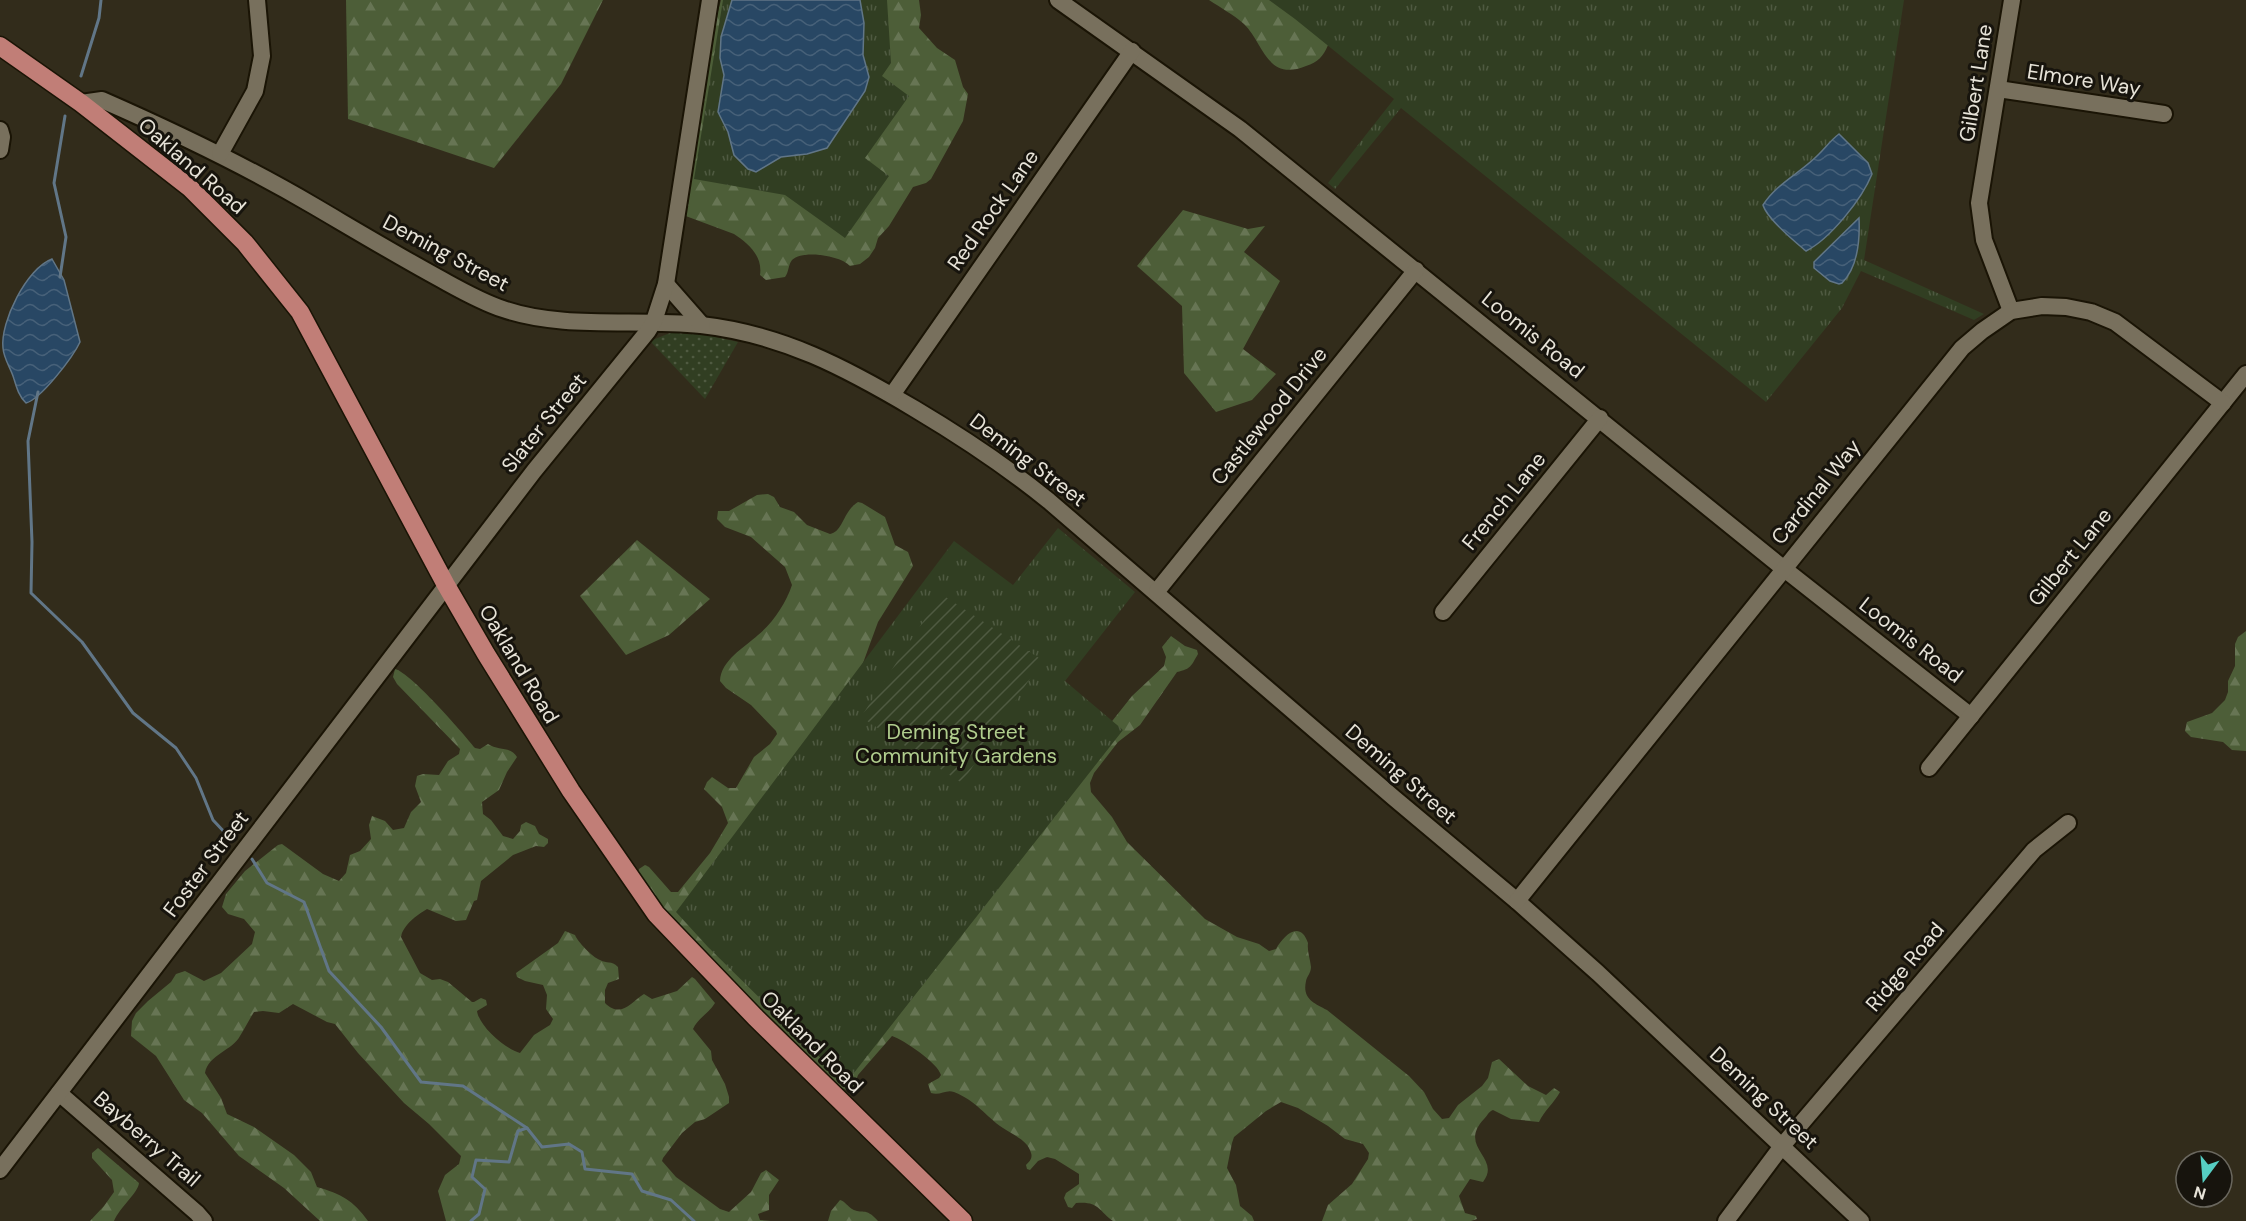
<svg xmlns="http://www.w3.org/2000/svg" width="2246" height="1221" font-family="'DM Sans',sans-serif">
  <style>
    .grass { fill: url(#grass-dots) }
    .forest { fill: url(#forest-firs) }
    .park { fill: url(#park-tufts) }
    .garden { fill: url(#garden-furrows) }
    .water { fill: url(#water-waves); stroke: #617687; stroke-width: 1.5 }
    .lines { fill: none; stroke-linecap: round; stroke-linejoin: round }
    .stream { stroke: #617687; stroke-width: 3 }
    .minor-casing { stroke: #1a1405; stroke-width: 20 }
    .major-casing { stroke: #1a1405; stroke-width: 21 }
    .minor { stroke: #78705d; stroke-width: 16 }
    .major { stroke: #c17e77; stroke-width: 18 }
    .labels { text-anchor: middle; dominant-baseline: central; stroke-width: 6; stroke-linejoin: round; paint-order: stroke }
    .street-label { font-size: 21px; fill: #e7e3d8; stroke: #17140d }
    .park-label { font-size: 21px; fill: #b0cd8d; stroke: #17140d }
  </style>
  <defs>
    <pattern id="grass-dots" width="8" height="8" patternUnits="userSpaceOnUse" patternTransform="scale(1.5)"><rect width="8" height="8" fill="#313e22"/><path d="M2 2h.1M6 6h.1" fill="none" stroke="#4f5a41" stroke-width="1.8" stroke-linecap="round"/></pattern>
    <pattern id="forest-firs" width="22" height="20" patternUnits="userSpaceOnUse" patternTransform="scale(1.5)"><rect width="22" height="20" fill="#4d5e38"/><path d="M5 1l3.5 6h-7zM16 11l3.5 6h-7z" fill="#677554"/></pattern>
    <pattern id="park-tufts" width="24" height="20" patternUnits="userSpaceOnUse" patternTransform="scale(1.5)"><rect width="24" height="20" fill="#313e22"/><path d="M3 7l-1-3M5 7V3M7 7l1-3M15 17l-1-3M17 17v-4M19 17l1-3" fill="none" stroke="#4f5a41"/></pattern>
    <pattern id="garden-furrows" width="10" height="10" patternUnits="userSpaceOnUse" patternTransform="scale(1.5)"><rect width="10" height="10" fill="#313e22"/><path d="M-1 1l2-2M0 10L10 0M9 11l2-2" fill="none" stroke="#4f5a41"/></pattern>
    <pattern id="water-waves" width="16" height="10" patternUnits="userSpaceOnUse" patternTransform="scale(1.5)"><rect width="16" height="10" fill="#284764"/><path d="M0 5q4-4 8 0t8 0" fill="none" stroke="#476179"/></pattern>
  </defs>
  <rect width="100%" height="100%" fill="#322c1b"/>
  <!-- grass -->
  <path class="grass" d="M675,331L703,334L738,342L705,399L650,341Z"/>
  <!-- forest -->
  <g class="forest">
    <path d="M346,0H603L561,84L494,168L348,119Z"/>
    <path d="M721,0H919L921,15L919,28L937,48L955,60L963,87L968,94L963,121L931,179L926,183L913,187L889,226L878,238L875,248L869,257L860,264L850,266C842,256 803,249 792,260C788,265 789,272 785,277L766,280L760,275C763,256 748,243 734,234L683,215L691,182L708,50Z"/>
    <path d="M1209,0H1306L1328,45C1323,57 1318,62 1306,66C1267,82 1264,44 1244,24C1234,15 1221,8 1209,0Z"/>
    <path d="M1183,210L1248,229L1265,226L1244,252L1280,281L1243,349L1276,374L1252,400L1216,412L1184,373L1182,306L1137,266Z"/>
    <path d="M768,494L774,497L780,507L794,512L807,525L830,534C843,532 843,511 858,502L862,503L885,517L895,545L908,552L913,566L878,622L859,674L1109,725L1132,696L1164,666L1166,657L1162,647L1171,636L1185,646L1197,650L1198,654C1191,666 1191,669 1177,672L1140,725L1118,742L1094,773L1090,783L1091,792L1112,817L1127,842L1205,919L1237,937L1259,944L1269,951L1276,949C1284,935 1300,920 1308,943C1307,952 1310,958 1311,967C1311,973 1307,976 1306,981C1302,999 1314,1003 1327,1010L1409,1076L1424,1092L1433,1109L1442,1119L1449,1118L1458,1105L1482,1086L1488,1078L1492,1062L1499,1059L1528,1086L1546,1095L1554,1088L1560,1092C1554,1103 1544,1111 1539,1122L1511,1119L1493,1110C1488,1112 1488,1115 1484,1119C1457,1148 1502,1157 1483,1182L1470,1179L1459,1196L1465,1213L1476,1216L1477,1219L1471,1221H1322L1328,1205L1352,1184L1368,1159L1369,1153L1363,1144L1345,1139L1328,1126L1298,1108L1281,1102L1266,1111L1234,1137L1232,1143L1227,1168L1236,1185L1240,1206L1252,1216L1254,1221H1113C1098,1210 1099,1201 1076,1203L1072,1208L1068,1207L1064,1198L1066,1193L1079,1184V1174L1055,1159L1047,1157L1038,1161L1030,1170L1027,1169L1026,1165C1029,1162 1033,1158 1031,1153C1028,1140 1013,1135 1003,1128C985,1116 977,1101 954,1092C946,1089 940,1096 931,1093L928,1084L939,1078L941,1075C938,1063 904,1040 892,1036L858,1075L853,1089L850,1092L840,1087L661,914L638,873L639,869L645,865L649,867L671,892H678L710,853L728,823L722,807L704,789L707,782L712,777L728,788H736L754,757L770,744L777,734L776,731L751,705L726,688L720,681C721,660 744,648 758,635C773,623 786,603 792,585L785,567L751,537L725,527L717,519L718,511H729L757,495Z"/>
    <path d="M637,540L710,599L669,635L626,655L580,596Z"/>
    <path d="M2246,631V751L2232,750L2223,742L2191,737L2185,731L2187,722L2212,713L2225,700L2228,692V681L2235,666V644L2238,637Z"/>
    <path d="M395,669C411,673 462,732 475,748L480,749L488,744C498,751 511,746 517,757L507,772L499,790L482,802L483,814L491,820L503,836L513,839L520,831L521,825L526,822L535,826L539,834L548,839V843L544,847L536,846L513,855L481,881L477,900L474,901L466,920L456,921L427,909C417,915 403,925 401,937L420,973L432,980L440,979L448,982L472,1002H474L481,998L486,1000L487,1005L477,1011C479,1026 505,1049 520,1053L534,1035L550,1025L553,1019L546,1009L547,995L543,985L525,981L517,977L516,973L558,943L565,931L575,935C578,942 592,957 600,960C607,964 611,960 618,967L619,979L608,983L605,990V1003C621,1019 631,1002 644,994L652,999L677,991L692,977L695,979L715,1003C709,1013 697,1019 693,1029L711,1051L712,1060L725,1084L729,1097V1103L705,1119L695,1122L682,1133L663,1158L662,1161L676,1177L720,1209L729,1212L751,1192L761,1173L766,1170L779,1180L769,1195V1210L758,1214L760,1220L771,1221H446L438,1191L445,1175L459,1164L461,1156L429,1124L404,1103L358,1053L335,1024L327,1022L293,1004L279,1013L263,1011L254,1012C249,1020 245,1028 240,1036C233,1050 208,1055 205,1073L221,1098L227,1114L254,1127L294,1155L311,1172L317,1187C341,1194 353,1200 368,1221H320L284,1188L239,1156L202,1113L184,1100L156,1056L131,1036L132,1021L136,1013L148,1001L171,982L176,974L185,971L204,981L221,973L252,944L255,932L244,919L228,914L222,907L226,894L245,871L278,845L282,844L323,874L339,881L346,873L350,855L360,851L371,839L369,825L372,816L385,821L393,830L404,828L411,812L421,802L415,786L417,776L423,774L439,775L448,761L459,754L460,749L397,684L393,677Z"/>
    <path d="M98,1148L139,1183C138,1193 120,1207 114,1221H90L104,1206L114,1192L112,1180L92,1158V1153Z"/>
    <path d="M840,1200C846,1202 847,1206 852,1209C862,1215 865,1206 878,1221H828L831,1211Z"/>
  </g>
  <!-- park -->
  <g class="park">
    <path d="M723,0H887L891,63L882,76L909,96L865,158L889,176L845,238L785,195L694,179Z"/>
    <path d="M1269,0H1904L1864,260L1984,314L1974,320L1861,271L1842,308L1766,402L1401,108L1335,189L1328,183L1394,99L1295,19Z"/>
    <path d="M1058,528L1135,592L1065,681L1123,730L846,1083L708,947L676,912L954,541L1013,585Z"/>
  </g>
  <!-- garden -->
  <path class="garden" d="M941,594L1042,660L962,783L861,717Z"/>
  <!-- water -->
  <g class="water">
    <path d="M732,0H860L864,23L863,55L869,77L865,91L827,148L807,154L781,157L756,172L748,169L734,155L728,132L718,112L724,75L720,58L721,37Z"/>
    <path d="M1839,134L1868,163L1872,174C1862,199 1830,239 1806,251C1794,241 1767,219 1763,205C1777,183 1802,172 1819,154C1826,147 1831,140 1839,134Z"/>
    <path d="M1859,218C1860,239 1858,267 1842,283L1839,284L1830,281L1814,268V262Z"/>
    <path d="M52,259L64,280L80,342C73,357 41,399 26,403C19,396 17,389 14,379C11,368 4,360 3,348C0,322 27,268 52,259Z"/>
  </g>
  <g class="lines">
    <!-- stream -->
    <g class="stream">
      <path d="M81,76L99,18L101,0"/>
      <path d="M60,277L66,237L54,183L65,116"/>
      <path d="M38,392L28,441L32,542L31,593L82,642L133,713L176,748L196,778L213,820L228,836"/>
      <path d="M252,859L267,883L304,902L329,971L381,1027L421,1082L463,1086L527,1128"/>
      <path d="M471,1221L479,1214L485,1189L472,1177L476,1160L509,1162L518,1131L527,1128L542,1147L569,1144L582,1152L585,1169L632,1174L642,1191L671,1200L694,1221"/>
    </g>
    <defs>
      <g id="minor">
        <path d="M1058,0L1240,129L1783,568L1971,716"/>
        <path d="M1998,89L2164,114"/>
        <path d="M81,103L102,100C175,132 246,166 314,206C355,230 395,254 437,277C459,289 479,301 503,309C563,330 638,318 701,325C782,334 846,368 915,409C962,437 1006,466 1049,501L1394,798L1517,901L1598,973L1861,1221"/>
        <path d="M0,130L2,137L0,150"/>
        <path d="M220,154L255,91L262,56L257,0"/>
        <path d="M666,284L702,325"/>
        <path d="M2011,311L1984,240L1979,203L2012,0"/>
        <path d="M892,395L1132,51"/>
        <path d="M1157,591L1416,270"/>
        <path d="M1443,612L1600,418"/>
        <path d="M1929,768L2246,374"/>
        <path d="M1517,901L1962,348L1982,331L2011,311L2042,306L2066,307L2091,312L2115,322L2223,403"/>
        <path d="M59,1093L197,1213L204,1221"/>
        <path d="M0,1170L534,471L648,331L654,321L666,284L710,0"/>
        <path d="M1726,1221L1782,1146L2034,850L2068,823"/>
      </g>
      <path id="major" d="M0,46L81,103L190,188L245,243L300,312L446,585L486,654L571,791L656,914L755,1017L963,1221"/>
    </defs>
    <!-- minor casing -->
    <use href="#minor" class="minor-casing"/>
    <!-- major casing -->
    <use href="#major" class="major-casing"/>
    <!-- minor -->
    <use href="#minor" class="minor"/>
    <!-- major -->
    <use href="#major" class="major"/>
  </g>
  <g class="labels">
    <!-- street labels -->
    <g class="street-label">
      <text transform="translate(2084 80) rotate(9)">Elmore Way</text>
      <text transform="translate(1976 83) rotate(-81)">Gilbert Lane</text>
      <text transform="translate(192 166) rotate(41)">Oakland Road</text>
      <text transform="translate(993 210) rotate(-55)">Red Rock Lane</text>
      <text transform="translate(446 253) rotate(28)">Deming Street</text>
      <text transform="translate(1533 335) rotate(39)">Loomis Road</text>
      <text transform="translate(1269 416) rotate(-51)">Castlewood Drive</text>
      <text transform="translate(544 423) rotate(-51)">Slater Street</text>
      <text transform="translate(1028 460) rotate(37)">Deming Street</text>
      <text transform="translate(1816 492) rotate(-51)">Cardinal Way</text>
      <text transform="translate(1504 501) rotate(-51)">French Lane</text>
      <text transform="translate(2070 557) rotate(-51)">Gilbert Lane</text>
      <text transform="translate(1911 640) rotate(38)">Loomis Road</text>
      <text transform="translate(519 664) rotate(59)">Oakland Road</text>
      <text transform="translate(1401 774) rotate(41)">Deming Street</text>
      <text transform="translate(206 864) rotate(-53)">Foster Street</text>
      <text transform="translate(1905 967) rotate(-50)">Ridge Road</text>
      <text transform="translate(812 1042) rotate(45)">Oakland Road</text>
      <text transform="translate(1764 1098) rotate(43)">Deming Street</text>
      <text transform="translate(147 1139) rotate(41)">Bayberry Trail</text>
    </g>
    <!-- park labels -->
    <g class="park-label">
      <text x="956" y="732">Deming Street<tspan x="956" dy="24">Community Gardens</tspan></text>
    </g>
  </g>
  <!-- north arrow -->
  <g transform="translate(2204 1179) rotate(196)"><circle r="28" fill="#17140d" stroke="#6a675e" stroke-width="1.5"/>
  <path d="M0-4.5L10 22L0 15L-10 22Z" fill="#56cec3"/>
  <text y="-9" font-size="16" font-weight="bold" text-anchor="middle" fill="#e7e3d8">N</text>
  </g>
</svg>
